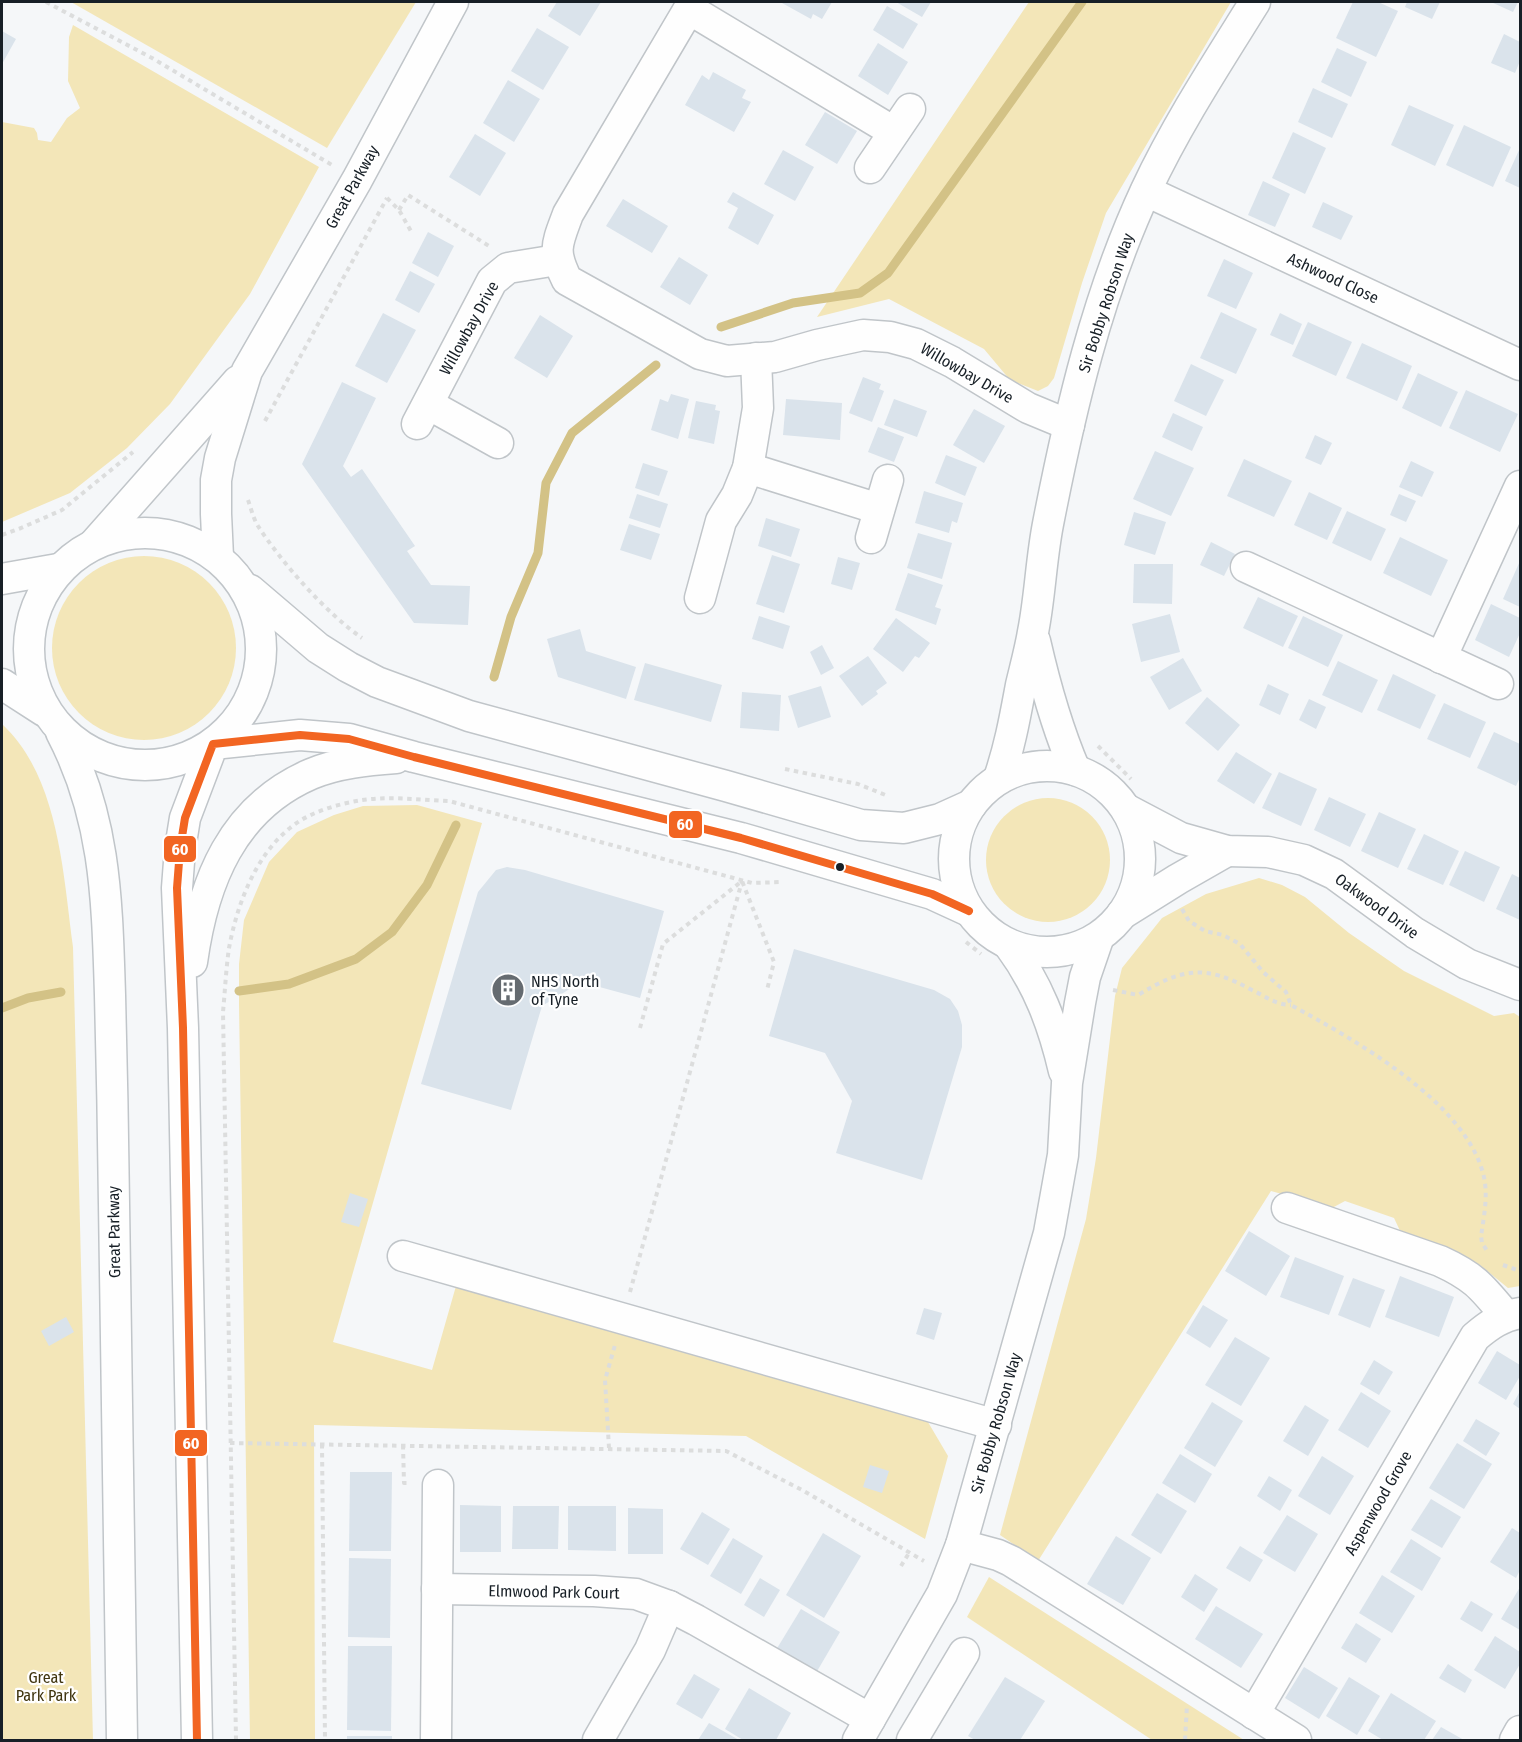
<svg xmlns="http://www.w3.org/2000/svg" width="1522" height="1742" font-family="'Fira Sans Condensed',sans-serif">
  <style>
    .green { fill: #f3e6b8 }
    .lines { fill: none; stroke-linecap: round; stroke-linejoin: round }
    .stream { stroke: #d3c286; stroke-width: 9 }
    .building { fill: #dae3eb }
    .minor-casing { stroke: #c0c5c9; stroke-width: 33 }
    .path { stroke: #dcdddd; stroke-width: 4; stroke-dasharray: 4.5 4.5; stroke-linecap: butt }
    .minor { stroke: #fefefe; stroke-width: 30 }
    .bus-1-casing { stroke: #fff; stroke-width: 12 }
    .bus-1 { stroke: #f26522; stroke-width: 8 }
    .bus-dot { fill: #171f26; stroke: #fff; stroke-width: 2 }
    .labels { text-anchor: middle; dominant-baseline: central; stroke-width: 4.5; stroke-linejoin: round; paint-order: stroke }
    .street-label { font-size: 16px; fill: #171f26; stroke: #fff }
    .poi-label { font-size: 16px; fill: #171f26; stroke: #fff; text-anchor: start }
    .park-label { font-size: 16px; fill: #3f340e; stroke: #fff }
    .line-badge { stroke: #fff; stroke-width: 2 }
    .badge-label { font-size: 16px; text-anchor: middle; font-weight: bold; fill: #fff }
  </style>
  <rect width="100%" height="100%" fill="#f5f7f9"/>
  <!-- green -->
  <g class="green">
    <path d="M71,2H416L327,148Z"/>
    <path d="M1029,2H1231L1106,213L1082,283L1054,378L1048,386L1038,391L1010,380L984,349L889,299L817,317Z"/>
    <path d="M73,25L319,167L250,294L170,404L127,448L70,493L2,522V122L34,128L37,133L38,140L51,142L67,118L80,108L68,81L69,37Z"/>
    <circle cx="144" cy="648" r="92"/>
    <path d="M2,724C59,777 63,873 73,947L93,1740H2Z"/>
    <circle cx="1048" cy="860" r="62"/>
    <path d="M417,805L482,823L333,1342L432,1370L458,1279L925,1417L948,1456L925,1539L746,1436L314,1425L315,1740H250L239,1003V964L244,920L269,862L297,832L334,815L363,806Z"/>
    <path d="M1259,878L1282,885L1305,897L1349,933L1404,971L1494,1016L1514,1013L1520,1017V1286L1508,1288L1480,1265L1402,1235L1394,1218L1345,1201L1332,1208L1271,1191L1038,1561L1000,1535L1086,1219L1096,1158L1115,996L1122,968L1162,918L1206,894Z"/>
    <path d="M989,1577L1244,1740H1152L967,1617Z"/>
  </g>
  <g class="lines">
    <!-- stream -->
    <g class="stream">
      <path d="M721,327L793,303L860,293L888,273L1082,2"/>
      <path d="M494,677L511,617L538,553L546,483L572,433L656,365"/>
      <path d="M239,991L289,984L356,959L392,932L427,885L456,825"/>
      <path d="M2,1008L28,998L61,992"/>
    </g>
  </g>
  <!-- building -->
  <g class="building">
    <path d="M557,2H601L580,36L548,16Z"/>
    <path d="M783,2H832L822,19L813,14L811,19L782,3Z"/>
    <path d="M896,2H931L922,17Z"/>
    <path d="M1353,2H1378L1398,11L1376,57L1336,38Z"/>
    <path d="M1407,2H1440L1432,19L1405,7Z"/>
    <path d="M1491,2H1518L1513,12Z"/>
    <path d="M887,6L918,24L903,49L873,30Z"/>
    <path d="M537,28L569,47L543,90L511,71Z"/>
    <path d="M2,31L16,39L2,64Z"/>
    <path d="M1504,34L1520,42V61L1515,73L1491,63Z"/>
    <path d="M878,43L908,62L888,95L858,76Z"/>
    <path d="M1337,48L1367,62L1351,97L1321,82Z"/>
    <path d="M713,72L746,90L742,98L751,102L734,132L685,105L702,75L709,80Z"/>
    <path d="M508,80L540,99L514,142L483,123Z"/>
    <path d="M1313,88L1348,104L1332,138L1298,122Z"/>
    <path d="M1409,105L1454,125L1435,166L1391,145Z"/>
    <path d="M825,112L857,131L837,164L805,145Z"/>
    <path d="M1464,125L1511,147L1493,187L1446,165Z"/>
    <path d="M1293,132L1326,148L1305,194L1272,178Z"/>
    <path d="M475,134L506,153L480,196L449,177Z"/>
    <path d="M1520,148V188L1505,181Z"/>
    <path d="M783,150L814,167L795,201L764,184Z"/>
    <path d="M1263,181L1290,194L1275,227L1248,215Z"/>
    <path d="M733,192L774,215L758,245L728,228L738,208L727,202Z"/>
    <path d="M623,199L668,226L652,253L606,226Z"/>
    <path d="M1323,202L1353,216L1341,240L1312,227Z"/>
    <path d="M428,232L454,246L438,277L412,263Z"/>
    <path d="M679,257L708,275L690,305L660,287Z"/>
    <path d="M1224,259L1253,273L1236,309L1207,296Z"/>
    <path d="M410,271L435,284L419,313L395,300Z"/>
    <path d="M1221,312L1257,329L1236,374L1200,358Z"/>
    <path d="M383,313L416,330L387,383L355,366Z"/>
    <path d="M1280,313L1302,324L1293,345L1270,335Z"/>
    <path d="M540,315L573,336L547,378L514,358Z"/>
    <path d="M1308,322L1352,342L1336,376L1292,356Z"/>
    <path d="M1362,343L1412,366L1397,401L1346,378Z"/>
    <path d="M1191,364L1224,380L1206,416L1174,401Z"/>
    <path d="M1418,373L1458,392L1441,427L1402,408Z"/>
    <path d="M863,377L881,384L879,389L884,391L872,422L849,413Z"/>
    <path d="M342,382L376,398L343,466L351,477L362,469L415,546L407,551L431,585L470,586L468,625L414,623L302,464Z"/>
    <path d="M1466,390L1518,414L1500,452L1449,428Z"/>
    <path d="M671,394L689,399L678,439L651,430L660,399L668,402Z"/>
    <path d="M786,399L842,403L840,440L783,435Z"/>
    <path d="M894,399L927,411L917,437L884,425Z"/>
    <path d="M696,401L716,405L715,410L720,411L714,444L688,438Z"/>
    <path d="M974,409L1005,426L984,463L953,445Z"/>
    <path d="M1173,413L1203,427L1192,451L1162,437Z"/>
    <path d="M878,427L904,437L894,462L868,452Z"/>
    <path d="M1315,435L1332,443L1321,465L1305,458Z"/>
    <path d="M1155,451L1194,468L1171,516L1133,499Z"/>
    <path d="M946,455L977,467L965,496L935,483Z"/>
    <path d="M1244,459L1292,481L1274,517L1227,496Z"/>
    <path d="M1411,461L1434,472L1422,497L1399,487Z"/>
    <path d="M643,463L668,471L659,496L635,488Z"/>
    <path d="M924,491L963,503L957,523L952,521L949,533L915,523Z"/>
    <path d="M1309,492L1342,508L1327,540L1294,525Z"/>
    <path d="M637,494L668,504L660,528L629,518Z"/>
    <path d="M1399,494L1416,501L1406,522L1390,515Z"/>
    <path d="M1347,511L1386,529L1371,561L1332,543Z"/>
    <path d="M1134,512L1166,522L1155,555L1124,545Z"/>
    <path d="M766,518L800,529L791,557L758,546Z"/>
    <path d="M629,524L660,534L651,560L620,550Z"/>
    <path d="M918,533L952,543L942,579L907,568Z"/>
    <path d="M1400,537L1448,560L1431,596L1383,573Z"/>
    <path d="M1211,542L1235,554L1224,576L1200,565Z"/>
    <path d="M772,555L800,564L784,613L756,604Z"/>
    <path d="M838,557L860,563L852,590L831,584Z"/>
    <path d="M1520,561V607L1503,599Z"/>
    <path d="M1134,564H1173L1172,604L1133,603Z"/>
    <path d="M908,573L943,585L935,607L941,609L936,625L895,610Z"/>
    <path d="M1258,597L1298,616L1283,647L1243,628Z"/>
    <path d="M1491,604L1520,618V633L1509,657L1475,640Z"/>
    <path d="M1170,614L1180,652L1141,662L1132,624Z"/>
    <path d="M759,616L790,626L783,649L752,639Z"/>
    <path d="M1303,616L1343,635L1328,667L1288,648Z"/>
    <path d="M896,618L930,643L919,658L915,656L903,672L873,649Z"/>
    <path d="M580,629L586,651L636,667L626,699L558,677L547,639Z"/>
    <path d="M822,645L834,668L821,675L810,652Z"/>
    <path d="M868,656L887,683L876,691L878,694L862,706L839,676Z"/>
    <path d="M1183,658L1202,691L1169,710L1150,677Z"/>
    <path d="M1338,661L1378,680L1362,713L1322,695Z"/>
    <path d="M645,663L722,685L711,722L634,700Z"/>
    <path d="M1393,674L1436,695L1420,729L1377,710Z"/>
    <path d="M1268,684L1289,694L1280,715L1259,705Z"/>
    <path d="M821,686L831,717L798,728L788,696Z"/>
    <path d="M742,692L781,695L779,731L740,728Z"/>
    <path d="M1207,697L1240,725L1218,751L1185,723Z"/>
    <path d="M1309,699L1326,707L1316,729L1299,720Z"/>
    <path d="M1444,703L1486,722L1470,758L1427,739Z"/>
    <path d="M1494,732L1520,744V777L1516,786L1477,768Z"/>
    <path d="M1236,752L1272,774L1254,804L1217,781Z"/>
    <path d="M1279,772L1317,789L1301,826L1262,808Z"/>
    <path d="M1329,797L1366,814L1350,847L1314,830Z"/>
    <path d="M1379,812L1416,829L1398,868L1361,851Z"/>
    <path d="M1424,834L1459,851L1443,885L1407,869Z"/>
    <path d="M1465,851L1500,867L1484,902L1449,885Z"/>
    <path d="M507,867L525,870L664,911L640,998L581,982L542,1006L511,1110L421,1084L478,892L496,870Z"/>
    <path d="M1512,874L1520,878V920L1496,909Z"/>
    <path d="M794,949L934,990L950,999L958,1011L962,1025V1047L922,1180L836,1153L852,1101L825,1053L769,1036Z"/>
    <path d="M350,1193L368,1199L359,1227L341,1222Z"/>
    <path d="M1249,1231L1290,1256L1266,1296L1225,1271Z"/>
    <path d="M1295,1257L1344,1276L1329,1315L1280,1297Z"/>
    <path d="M1400,1276L1454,1297L1439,1337L1385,1317Z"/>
    <path d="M1353,1278L1385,1290L1370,1328L1338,1315Z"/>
    <path d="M1203,1305L1228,1320L1210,1348L1186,1333Z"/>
    <path d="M924,1308L942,1313L934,1340L916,1334Z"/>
    <path d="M66,1317L74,1332L49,1346L41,1331Z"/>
    <path d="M1235,1337L1270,1358L1241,1406L1205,1385Z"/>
    <path d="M1497,1351L1520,1365V1376L1506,1400L1478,1383Z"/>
    <path d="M1374,1360L1393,1372L1379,1395L1360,1384Z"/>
    <path d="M1520,1391V1409L1513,1404Z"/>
    <path d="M1361,1392L1391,1411L1368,1448L1338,1430Z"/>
    <path d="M1212,1402L1243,1421L1215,1467L1184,1448Z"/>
    <path d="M1305,1405L1329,1420L1308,1456L1283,1441Z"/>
    <path d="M1476,1419L1500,1433L1486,1456L1463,1441Z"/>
    <path d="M1457,1443L1492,1464L1464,1509L1429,1488Z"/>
    <path d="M1180,1454L1212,1474L1195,1503L1162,1483Z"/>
    <path d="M1322,1456L1354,1476L1330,1515L1298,1496Z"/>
    <path d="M870,1465L889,1471L882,1493L863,1487Z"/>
    <path d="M350,1472H392L391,1551H349Z"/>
    <path d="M1269,1476L1292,1490L1280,1511L1257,1496Z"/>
    <path d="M1157,1493L1187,1511L1161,1554L1131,1535Z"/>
    <path d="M1431,1499L1461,1517L1442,1548L1411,1530Z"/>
    <path d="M460,1505L501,1506V1552H460Z"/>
    <path d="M513,1506H559L558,1549H512Z"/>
    <path d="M568,1506H616V1551L568,1550Z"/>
    <path d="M628,1508L663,1509V1554H628Z"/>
    <path d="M702,1512L730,1529L708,1565L680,1549Z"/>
    <path d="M1287,1515L1318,1534L1295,1572L1263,1553Z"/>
    <path d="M1512,1528L1520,1533V1570L1516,1578L1490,1562Z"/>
    <path d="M823,1533L861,1556L824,1618L786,1595Z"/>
    <path d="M1116,1536L1151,1558L1123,1605L1087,1584Z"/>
    <path d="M733,1538L763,1556L741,1594L710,1576Z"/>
    <path d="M1411,1539L1441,1558L1422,1591L1390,1572Z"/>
    <path d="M1240,1546L1263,1560L1250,1582L1226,1568Z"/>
    <path d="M349,1558L391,1559L390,1638L348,1637Z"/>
    <path d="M1195,1574L1218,1589L1204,1612L1181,1597Z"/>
    <path d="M1382,1575L1415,1596L1392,1633L1359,1613Z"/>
    <path d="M760,1578L780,1590L764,1617L744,1605Z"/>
    <path d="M1520,1587V1630L1501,1619Z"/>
    <path d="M1471,1601L1493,1614L1482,1632L1460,1619Z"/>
    <path d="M1216,1606L1263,1634L1241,1668L1195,1639Z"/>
    <path d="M801,1609L840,1632L816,1673L776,1650Z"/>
    <path d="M1356,1623L1381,1639L1366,1663L1341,1648Z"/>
    <path d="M1495,1636L1520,1652V1664L1505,1689L1474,1670Z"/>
    <path d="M348,1646H392L391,1731L347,1730Z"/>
    <path d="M1448,1664L1472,1680L1465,1693L1439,1678Z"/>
    <path d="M1304,1667L1338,1688L1319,1719L1285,1698Z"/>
    <path d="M694,1674L720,1689L702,1719L676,1704Z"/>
    <path d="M1005,1677L1045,1701L1020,1740H975L968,1736Z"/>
    <path d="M1349,1677L1380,1696L1357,1735L1326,1716Z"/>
    <path d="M749,1688L791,1713L776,1740H743L725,1729Z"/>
    <path d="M1391,1693L1436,1721L1424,1740H1383L1368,1731Z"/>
    <path d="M709,1723L739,1740H698Z"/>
    <path d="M1441,1727L1464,1740H1432Z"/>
    <rect x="347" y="1736" width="45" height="4"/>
  </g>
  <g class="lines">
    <defs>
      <g id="minor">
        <path d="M693,2L568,214C557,244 552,250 567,280L700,354L727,361L775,357L817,345L863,335L890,337L916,344L952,362L1028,408L1069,425"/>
        <path d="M689,9L894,132"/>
        <path d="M870,168L910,109"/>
        <path d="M1146,191L1520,365"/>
        <path d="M428,404L498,443"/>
        <path d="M417,424L492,281L508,268L557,260"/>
        <path d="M748,468L879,509"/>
        <circle cx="145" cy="649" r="116"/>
        <path d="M871,538L888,480"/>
        <path d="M95,543L238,381"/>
        <path d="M218,557L216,514V480L220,458L247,371L357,180L453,2"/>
        <path d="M1246,567L1498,684"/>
        <path d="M2,579L58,569"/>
        <path d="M250,590L318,648L348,667L377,682L469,716L726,786L861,825L904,828L940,819L971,805"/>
        <path d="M700,598L721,521L737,495L748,468L758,408L756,358"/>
        <path d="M1035,641C1045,685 1057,728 1075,770"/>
        <path d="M1441,658L1520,486"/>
        <path d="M2,684L44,711"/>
        <path d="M61,732C106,818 107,900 110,995C112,1065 113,1134 114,1204C117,1383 119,1562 122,1740"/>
        <circle cx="1047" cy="859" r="93"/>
        <path d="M999,778C1010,746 1015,717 1021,685C1025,668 1030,650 1033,632C1040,597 1041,560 1048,524C1070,411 1097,295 1146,190C1177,124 1217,63 1255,2"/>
        <path d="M1126,809L1181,838L1227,851L1268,852L1304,860L1334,874L1415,933L1467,964L1520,985"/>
        <path d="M1122,914L1178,879L1227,851"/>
        <path d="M1009,945C1038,984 1053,1024 1064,1071"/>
        <path d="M192,962C203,882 232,808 311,774C337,763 368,760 396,758"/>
        <path d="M1287,1208L1440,1261C1475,1277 1482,1287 1506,1316"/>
        <path d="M403,1256L996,1425"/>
        <path d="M961,1545L998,1555L1011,1561L1296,1740"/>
        <path d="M437,1589L594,1591L636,1594L669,1606L696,1620L870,1719"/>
        <path d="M1254,1714L1475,1337C1489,1325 1502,1316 1520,1313"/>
        <path d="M197,1740L183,1028L177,888L180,849L185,818L213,744L300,735L349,739L414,757L741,838L932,894L969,911"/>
        <path d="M436,1740L438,1485"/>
        <path d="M598,1740L650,1650L669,1606"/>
        <path d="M858,1740L942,1594L961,1545L1049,1233L1063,1155L1067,1083L1080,1003L1085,977L1098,939"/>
        <path d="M912,1740L964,1653"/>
        <path d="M1515,1740L1520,1731"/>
      </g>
    </defs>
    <!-- minor casing -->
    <use href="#minor" class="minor-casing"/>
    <!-- path -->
    <g class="path">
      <path d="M46,2L152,58L332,165"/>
      <path d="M387,198L399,210L412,233"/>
      <path d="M399,210L408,195L489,246"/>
      <path d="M265,421L387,198"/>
      <path d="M248,500C251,508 253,518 258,526C282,563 326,613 362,638"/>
      <path d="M2,535L21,528L62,510L133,452"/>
      <path d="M1098,746L1131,779"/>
      <path d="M785,769L858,784L888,796"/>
      <path d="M1182,909L1189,921L1205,931L1223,935L1240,944L1263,972L1286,992L1291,1005C1353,1039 1467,1102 1484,1177C1488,1196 1484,1217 1481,1236L1482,1243L1488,1252"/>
      <path d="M966,942L981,954"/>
      <path d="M1113,990L1138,995C1183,968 1204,964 1252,990C1265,996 1276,1005 1291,1005"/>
      <path d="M640,1028L663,944L742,881L774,962L767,990"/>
      <path d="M1503,1265L1520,1271"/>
      <path d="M630,1292L742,881"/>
      <path d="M230,1443L726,1451L802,1490L924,1561"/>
      <path d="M322,1444L325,1740"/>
      <path d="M403,1445L404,1483H410"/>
      <path d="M609,1448L605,1380L615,1345"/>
      <path d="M901,1566L909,1553"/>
      <path d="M236,1740L223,1012C225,991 226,969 229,948C237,905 255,856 290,828C309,812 338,804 362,800C391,796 420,800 449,801L752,883L782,882"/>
      <path d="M1185,1740L1187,1705"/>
    </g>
    <!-- minor -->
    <use href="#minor" class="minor"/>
    <defs>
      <path id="bus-1" d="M197,1740L183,1028L177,888L180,849L185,818L213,744L300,735L349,739L414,757L741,838L932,894L969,911"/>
    </defs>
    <!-- bus-1 casing -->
    <use href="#bus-1" class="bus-1-casing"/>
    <!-- bus-1 -->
    <use href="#bus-1" class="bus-1"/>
  </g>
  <!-- icons -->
  <defs>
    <symbol id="building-disc" viewBox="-11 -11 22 22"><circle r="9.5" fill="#656b70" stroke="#fff"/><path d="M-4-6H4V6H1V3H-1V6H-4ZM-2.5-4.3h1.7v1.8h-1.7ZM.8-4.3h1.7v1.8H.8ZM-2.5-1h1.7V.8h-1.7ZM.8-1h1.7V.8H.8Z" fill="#fff"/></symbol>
  </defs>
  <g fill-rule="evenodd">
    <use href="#building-disc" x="489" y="971" width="38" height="38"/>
  </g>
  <!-- markers -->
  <circle class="bus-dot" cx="840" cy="867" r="5"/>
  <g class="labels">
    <!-- street labels -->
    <g class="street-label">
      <text transform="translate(352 187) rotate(-61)">Great Parkway</text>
      <text transform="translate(1333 278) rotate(25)">Ashwood Close</text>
      <text transform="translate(1106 303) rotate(-72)">Sir Bobby Robson Way</text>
      <text transform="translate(469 328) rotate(-61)">Willowbay Drive</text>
      <text transform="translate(967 373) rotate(30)">Willowbay Drive</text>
      <text transform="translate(1377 906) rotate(36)">Oakwood Drive</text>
      <text transform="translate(114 1232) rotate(-91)">Great Parkway</text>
      <text transform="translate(996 1423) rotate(-74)">Sir Bobby Robson Way</text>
      <text transform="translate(1378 1503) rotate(-60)">Aspenwood Grove</text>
      <text transform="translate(554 1592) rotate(1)">Elmwood Park Court</text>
    </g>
    <!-- poi labels -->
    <g class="poi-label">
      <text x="531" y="981">NHS North<tspan x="531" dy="18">of Tyne</tspan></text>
    </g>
    <!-- park labels -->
    <g class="park-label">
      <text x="46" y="1677">Great<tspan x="46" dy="18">Park Park</tspan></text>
    </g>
  </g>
  <g class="line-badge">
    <rect x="668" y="810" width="35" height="29" rx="6" fill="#f26522"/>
    <rect x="163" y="835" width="34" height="28" rx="6" fill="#f26522"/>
    <rect x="174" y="1429" width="34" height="28" rx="6" fill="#f26522"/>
  </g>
  <g class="badge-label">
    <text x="685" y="830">60</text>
    <text x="180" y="855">60</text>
    <text x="191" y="1449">60</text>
  </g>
  <!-- border -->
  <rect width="1522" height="1742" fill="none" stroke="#171f26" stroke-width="6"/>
</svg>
